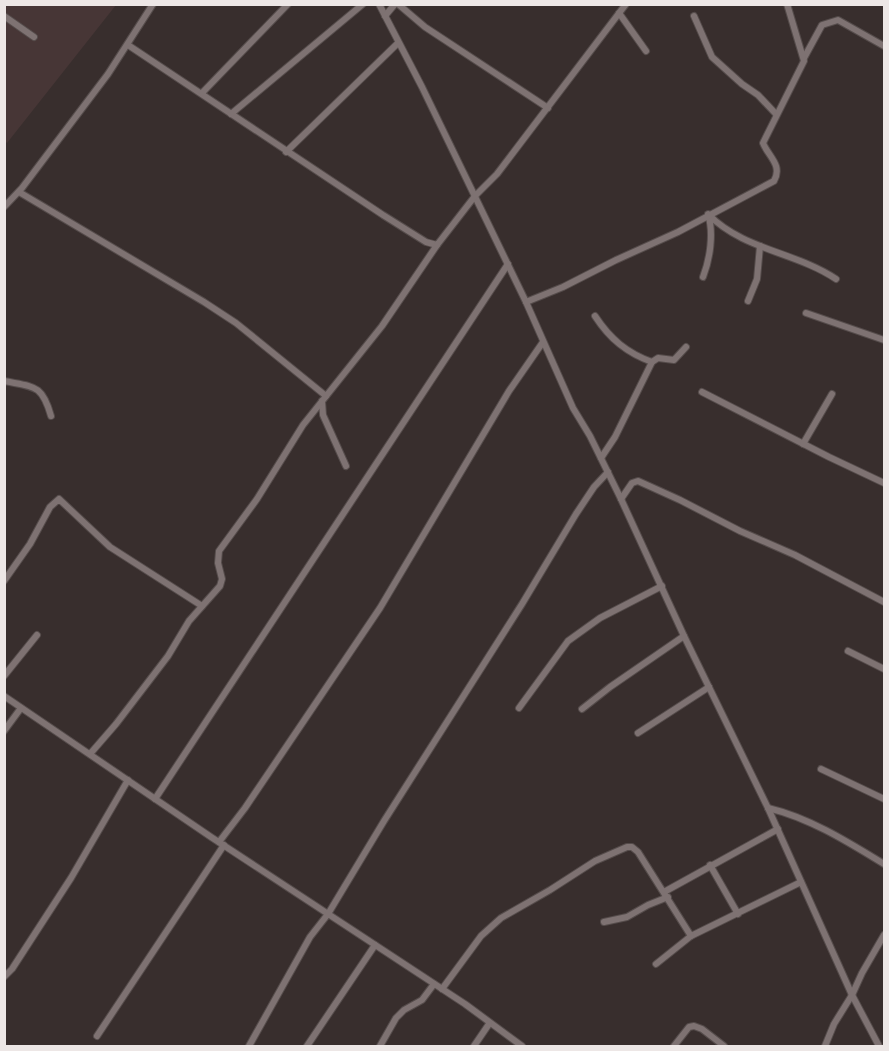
<svg xmlns="http://www.w3.org/2000/svg" width="889" height="1051" font-family="Inter,sans-serif">
  <style>
    .built { fill: #473636 }
    .lines { fill: none; stroke-linecap: round; stroke-linejoin: round }
    .minor-casing { stroke: #554c4b; stroke-width: 8 }
    .minor { stroke: #7e7272; stroke-width: 6 }
  </style>
  <rect width="100%" height="100%" fill="#382e2d"/>
  <!-- built -->
  <path class="built" d="M5,5H116L7,143L5,141Z"/>
  <g class="lines">
    <defs>
      <g id="minor">
        <path d="M379,4L422,87L526,302L573,408L590,436L621,499L684,636L768,808L852,995L879,1046"/>
        <path d="M398,4L425,27L548,108"/>
        <path d="M619,13L646,51"/>
        <path d="M4,16L34,37"/>
        <path d="M385,16L395,4"/>
        <path d="M694,16L712,57L742,84L758,95L776,114"/>
        <path d="M128,45L383,215L426,242L437,245L475,196L497,174L626,4"/>
        <path d="M804,58L822,25L838,20L884,46"/>
        <path d="M202,93L288,4"/>
        <path d="M231,114L363,4"/>
        <path d="M286,152L398,43"/>
        <path d="M19,192L204,302L236,323L326,396"/>
        <path d="M4,207L22,188L108,74L153,4"/>
        <path d="M703,277C710,259 714,233 708,214C743,250 796,252 836,279"/>
        <path d="M748,301L757,279L760,246"/>
        <path d="M526,302L563,287L616,260L678,232L774,181C783,165 768,156 763,143L804,61L787,4"/>
        <path d="M806,313L884,340"/>
        <path d="M595,316C610,339 627,353 652,362"/>
        <path d="M4,381C34,387 42,384 51,416"/>
        <path d="M702,392L829,457L884,483"/>
        <path d="M322,401L323,415L346,466"/>
        <path d="M803,444L832,394"/>
        <path d="M601,458L615,437L652,362L658,358L674,360L686,347"/>
        <path d="M621,499L632,483L638,481L680,500L740,531L795,555L884,602"/>
        <path d="M4,581L30,544L50,507L59,499L110,547L202,606"/>
        <path d="M848,651L884,669"/>
        <path d="M4,676L37,635"/>
        <path d="M4,696L211,837L465,1004L522,1046"/>
        <path d="M519,708L568,641L600,618L662,586"/>
        <path d="M582,709L610,687L684,636"/>
        <path d="M4,731L21,708"/>
        <path d="M638,733L709,687"/>
        <path d="M90,754L116,724L168,656L189,621L220,586L222,579L218,563L219,551L257,499L303,425L382,326L437,245"/>
        <path d="M821,769L884,799"/>
        <path d="M155,799L508,264"/>
        <path d="M768,808C810,818 848,842 884,864"/>
        <path d="M219,842L245,808L380,608L509,391L543,342"/>
        <path d="M710,865L738,914"/>
        <path d="M664,892L778,829"/>
        <path d="M604,922L627,917L648,905L668,897"/>
        <path d="M656,964L691,936L801,882"/>
        <path d="M4,977L12,969L71,878L128,780"/>
        <path d="M442,989L481,936L501,918L550,890L595,861L627,847H632L638,852L691,936"/>
        <path d="M97,1036L224,845"/>
        <path d="M249,1046L310,937L328,914L384,821L522,604L576,514L594,487L608,472"/>
        <path d="M307,1046L375,945"/>
        <path d="M380,1046L396,1018L404,1010L422,1000L434,984"/>
        <path d="M474,1046L489,1024"/>
        <path d="M674,1046L689,1027L694,1026L702,1029L724,1046"/>
        <path d="M825,1046L834,1024L852,995L862,973L884,935"/>
      </g>
    </defs>
    <!-- minor casing -->
    <use href="#minor" class="minor-casing"/>
    <!-- minor -->
    <use href="#minor" class="minor"/>
  </g>
  <!-- border -->
  <rect width="889" height="1051" fill="none" stroke="#ede7e6" stroke-width="12"/>
</svg>
